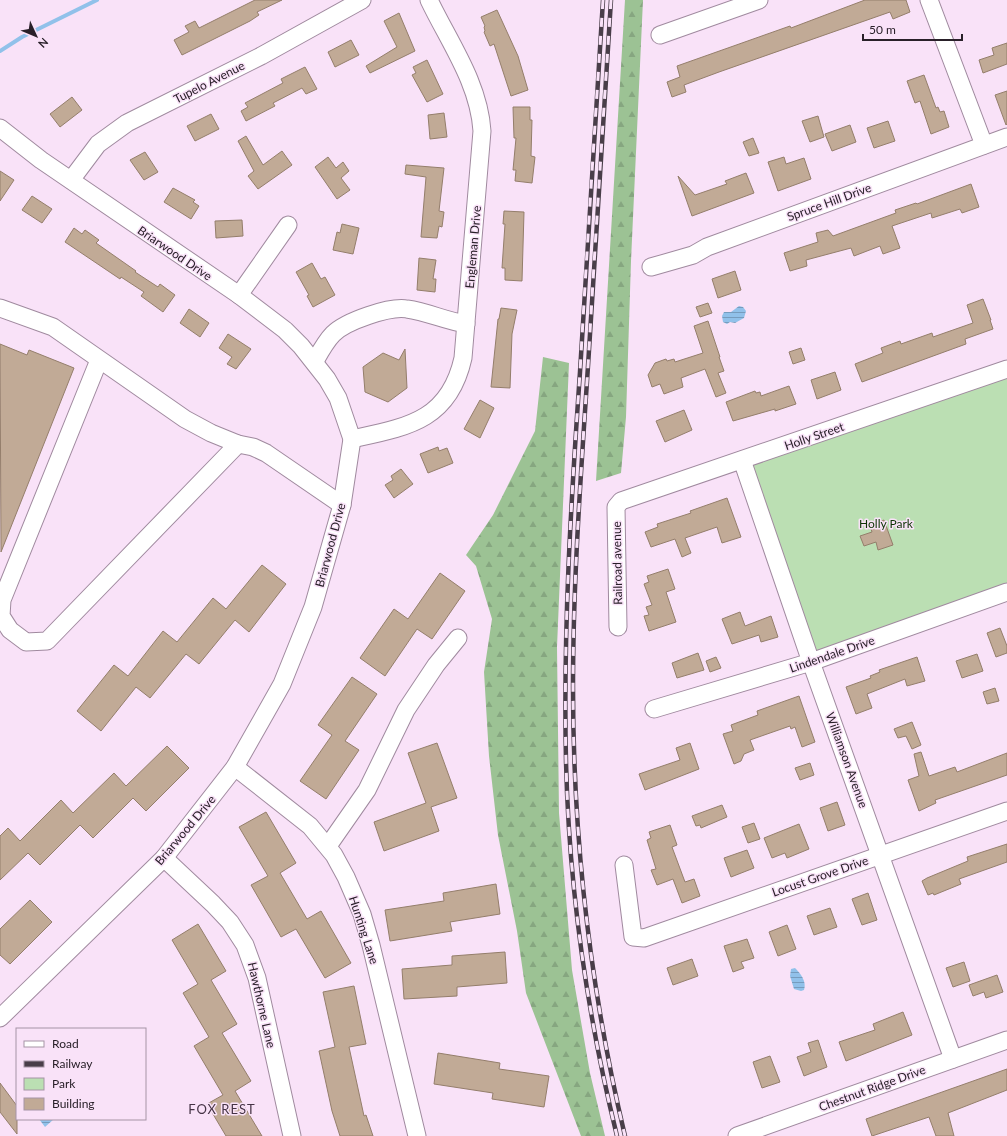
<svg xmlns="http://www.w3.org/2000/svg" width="1007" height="1136" font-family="Lato,sans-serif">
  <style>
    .green { fill: #bbdfb3 }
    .forest { fill: url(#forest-firs) }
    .water { fill: url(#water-rules) }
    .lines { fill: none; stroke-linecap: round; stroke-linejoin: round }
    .stream { stroke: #91c1ea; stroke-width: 4 }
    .building { fill: #c1aa96; stroke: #947e6b }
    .minor-casing { stroke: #a08a9f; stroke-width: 19 }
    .minor { stroke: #fff; stroke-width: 17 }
    .rail-casing { stroke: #493e49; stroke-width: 4.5 }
    .rail { stroke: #f9e2f8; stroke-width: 3; stroke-dasharray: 9; stroke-linecap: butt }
    .labels { text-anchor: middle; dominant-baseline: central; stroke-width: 3; stroke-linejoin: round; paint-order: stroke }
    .street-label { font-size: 12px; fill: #292029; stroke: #f9e2f8 }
    .park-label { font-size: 12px; fill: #0d3404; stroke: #f9e2f8 }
    .neighbourhood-label { font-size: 13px; letter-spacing: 1px; fill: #453345; stroke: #f9e2f8 }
  </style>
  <defs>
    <pattern id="forest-firs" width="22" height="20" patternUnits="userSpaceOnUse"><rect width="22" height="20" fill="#9cc294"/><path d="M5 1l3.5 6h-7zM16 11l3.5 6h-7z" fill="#86a680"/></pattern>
    <pattern id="water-rules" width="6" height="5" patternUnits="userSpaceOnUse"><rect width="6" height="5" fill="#91c1ea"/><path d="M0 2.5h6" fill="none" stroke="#769cbe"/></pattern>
  </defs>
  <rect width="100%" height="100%" fill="#f9e2f8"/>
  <!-- green -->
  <path class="green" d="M1007,369V592L811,662L742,460Z"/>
  <!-- forest -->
  <g class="forest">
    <path d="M625,0H643L631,261L626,417L621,473L596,481Z"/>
    <path d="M543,357L569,363L557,647L559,813L572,970L590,1073L605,1136H581L526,993L517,931L498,835L489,756L484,672L492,619L476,566L466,555L493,515L535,431Z"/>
  </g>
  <!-- water -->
  <g class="water">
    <path d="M739,306L743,307L746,311L744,318L735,323L730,322L727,324L723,322L722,316L724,312H731Z"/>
    <path d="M795,968C800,973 807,981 804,990L801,991L794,989L790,976L791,969Z"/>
    <path d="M39,1119H54L45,1127Z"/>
  </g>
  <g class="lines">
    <!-- stream -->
    <path class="stream" d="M0,51L22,37L97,0"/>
  </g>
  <!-- building -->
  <g class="building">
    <path d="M255,0H282L257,12L259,15L250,21L182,55L174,40L189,32L185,26L195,21L199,28Z"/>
    <path d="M865,0H906L910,12L893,19L890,12L719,72L684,85L686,92L672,97L667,82L680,77L677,66L790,26L791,28Z"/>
    <path d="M497,10L518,56L528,90L511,96L494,44L490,46L484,32L485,31L484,27L485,26L481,17Z"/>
    <path d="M399,13L415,51L370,73L366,66L397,47L384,21Z"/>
    <path d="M351,40L359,55L335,67L328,52Z"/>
    <path d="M1007,43V64L983,73L979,60L994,55L992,48Z"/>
    <path d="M427,60L443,94L427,102L412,75L416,73L413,67Z"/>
    <path d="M305,67L317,89L306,94L302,88L273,103L275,106L246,121L241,111L248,107L245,103L283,83L281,79Z"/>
    <path d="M924,75L936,108L938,107L940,112L944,111L949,127L931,134L920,101L915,103L907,81Z"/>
    <path d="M1007,91V124L1006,125L995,95Z"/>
    <path d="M72,97L82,110L60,127L50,114Z"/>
    <path d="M513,107H530V120H532L531,156L535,157L532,183L515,181L516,170H513L516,138H514Z"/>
    <path d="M444,113L447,137L430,139L428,115Z"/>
    <path d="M211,114L219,129L195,141L187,126Z"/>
    <path d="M818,116L824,137L810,142L802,121Z"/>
    <path d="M888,121L895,141L874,148L867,128Z"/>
    <path d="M850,125L856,142L832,151L825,134Z"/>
    <path d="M246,136L263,165L282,151L292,165L258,189L248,176L254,171L238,141Z"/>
    <path d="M753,138L759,153L749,156L743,142Z"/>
    <path d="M145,152L158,172L144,180L130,160Z"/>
    <path d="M328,157L336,168L343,162L349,171L341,178L350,190L337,199L315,167Z"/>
    <path d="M784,157L786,164L804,158L811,179L778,191L768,162Z"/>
    <path d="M406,165L444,168L439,211L444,212L442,227L439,226L437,238L421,237L426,177L405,174Z"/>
    <path d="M0,171L14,180L0,201Z"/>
    <path d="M746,173L754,193L692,216L678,176L695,195L727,184L725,181Z"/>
    <path d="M971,184L979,207L962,213L960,209L932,218L931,213L892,226L900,248L883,254L880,246L854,256L851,248L806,260L807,266L790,271L784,253L818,242L816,233L828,230L833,236L896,213L895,210L916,203L917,204Z"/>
    <path d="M173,188L195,200L193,202L199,206L191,219L164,202Z"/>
    <path d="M32,196L52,209L42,223L22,210Z"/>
    <path d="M504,211L524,212L522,281L505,280V268H502L505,224H503Z"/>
    <path d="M242,220L243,236L216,238L215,221Z"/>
    <path d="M342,224L359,228L353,254L333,250L337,232L340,233Z"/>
    <path d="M74,228L82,234L85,230L99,240L96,243L136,271L135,272L158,287L160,284L175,295L163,312L141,296L144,292L121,277L120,279L65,242Z"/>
    <path d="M419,258L436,260L433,279H436L435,292L417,290Z"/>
    <path d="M312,263L321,279L325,277L335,295L313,307L307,296L309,295L296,272Z"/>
    <path d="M735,271L741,290L718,298L712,279Z"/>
    <path d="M983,299L991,320H990L993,329L965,339L966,344L862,382L855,364L883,353L881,348L900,341L901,344L932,333L933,337L973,323L967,305Z"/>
    <path d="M708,303L712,313L700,317L696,307Z"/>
    <path d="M501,308L517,310L512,334L510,388L491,387L498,319H499Z"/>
    <path d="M189,309L209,323L200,337L180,323Z"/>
    <path d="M708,321L720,357H719L724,371L718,373L726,393L716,397L705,369L681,378L683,387L664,394L660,384L652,387L648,375L655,363L666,359L667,361L674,359L675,362L703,353L694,326Z"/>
    <path d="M228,334L251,349L236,369L227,364L232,357L219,348Z"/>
    <path d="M0,344L27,355L29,350L74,368L1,552Z"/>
    <path d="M801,348L805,360L793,364L789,352Z"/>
    <path d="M405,349L407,388L388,402L365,392L363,367L383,353L399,360Z"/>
    <path d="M835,372L841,390L817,399L811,380Z"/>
    <path d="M789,386L796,404L775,411V409L733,421L726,402L755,391L756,393L760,392L761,396Z"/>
    <path d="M480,400L494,408L480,438L464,429Z"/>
    <path d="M684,410L692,430L665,442L656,421Z"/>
    <path d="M438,447L439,451L447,448L453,463L428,473L420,454Z"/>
    <path d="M401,469L413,484L394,498L385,485L393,480L391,476Z"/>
    <path d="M727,498L741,537L722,543L717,527L685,538L691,553L682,557L675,539L651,547L645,532L658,527L657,524L691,513L690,511Z"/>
    <path d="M884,520L893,545L878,550L876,542L864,546L860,536L872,532L870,526Z"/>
    <path d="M262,565L286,584L249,632L235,620L199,664L186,654L150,698L136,687L101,731L77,711L114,665L128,676L163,631L177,642L213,598L226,609Z"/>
    <path d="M668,569L675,589L666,592L676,622L649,631L644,616L649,615L646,607L652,605L644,584L649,582L647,576Z"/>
    <path d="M440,573L465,591L432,639L417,629L385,676L360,658L394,609L408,619Z"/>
    <path d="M740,612L745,626L771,616L778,637L761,642L759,635L732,644L722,619Z"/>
    <path d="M1000,628L1007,646V653L996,657L987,633Z"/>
    <path d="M698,653L704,670L677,678L672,663Z"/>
    <path d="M977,654L983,671L962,678L956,661Z"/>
    <path d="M716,657L721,668L710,672L706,661Z"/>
    <path d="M917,657L925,681L907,686L905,679L867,694L872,708L856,714L846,687L871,678L870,676L880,672L879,670Z"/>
    <path d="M352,677L377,694L345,741L359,750L326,799L300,781L332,735L318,725Z"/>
    <path d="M995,688L999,701L987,704L983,692Z"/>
    <path d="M799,696L815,742L802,747L795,727L791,729L790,726L750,740L754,750L744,754L741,761L734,764L723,734L733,731L731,725L758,715L757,711Z"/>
    <path d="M912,722L921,745L912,749L906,736L898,738L894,729Z"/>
    <path d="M437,743L457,798L431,807L439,831L384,851L374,822L426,803L408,753Z"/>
    <path d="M690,743L699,769L645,790L639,774L680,760L676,748Z"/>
    <path d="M167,746L189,768L146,811L133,798L93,838L80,825L40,865L28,853L0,880V836L8,828L20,841L61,800L73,813L114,773L126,786Z"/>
    <path d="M921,752L929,776L955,767L957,772L1007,753V775L935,800L936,803L919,811L908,780L919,776L914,754Z"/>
    <path d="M810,763L814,775L800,780L795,768Z"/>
    <path d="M837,802L845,825L828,831L820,808Z"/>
    <path d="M722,805L727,817L701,828L700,825L696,826L692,816Z"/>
    <path d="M266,812L296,863L280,873L307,919L321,911L351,963L325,978L296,929L281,937L251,885L268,876L239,827Z"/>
    <path d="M754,823L760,839L748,843L742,827Z"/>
    <path d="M799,824L809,849L787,858L785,853L772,858L764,838Z"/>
    <path d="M670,825L677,845L672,847L685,882L694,879L700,896L682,903L673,879L657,885L651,870L656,869L647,840L651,838L649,832Z"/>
    <path d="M1007,844V862L959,879L961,884L934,895L933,893L928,895L922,881L927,878L968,861L967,857Z"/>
    <path d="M747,850L754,868L731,877L724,858Z"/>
    <path d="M496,884L500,914L450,922L452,931L390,941L385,910L444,901L443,893Z"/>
    <path d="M868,893L877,920L862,925L852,899Z"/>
    <path d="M30,900L52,922L10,964L0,955V929Z"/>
    <path d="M830,908L837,927L814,935L807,916Z"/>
    <path d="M198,924L226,971L211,980L237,1024L222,1033L251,1081L235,1091L262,1136H226L207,1104L223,1095L194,1046L209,1037L183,993L198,984L172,940Z"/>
    <path d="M787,925L796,949L778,956L769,932Z"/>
    <path d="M747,939L754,958L741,962L744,968L733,972L724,946Z"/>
    <path d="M505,952L507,983L457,987V996L404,999L402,969L452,965V956Z"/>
    <path d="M692,959L698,976L673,985L667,968Z"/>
    <path d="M964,962L970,981L953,987L946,968Z"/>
    <path d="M997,975L1003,992L986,998L984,992L973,996L969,985Z"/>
    <path d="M354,986L366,1044L349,1047L364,1116L366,1115L373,1136H340L332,1111L319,1051L335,1047L323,992Z"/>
    <path d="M903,1012L912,1035L846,1061L839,1042L875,1030L873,1024Z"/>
    <path d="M818,1040L827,1067L804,1076L797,1057L811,1052L808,1043Z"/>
    <path d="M438,1053L500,1063L499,1069L549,1076L544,1107L492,1099L493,1093L434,1084Z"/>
    <path d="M770,1056L780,1082L762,1088L753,1062Z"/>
    <path d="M1007,1069V1090L948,1113L954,1136H936L929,1117L872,1136L866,1119Z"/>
    <path d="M0,1083L17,1106V1134L0,1112Z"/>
  </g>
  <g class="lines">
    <defs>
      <g id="minor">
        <path d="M929,0L984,145"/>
        <path d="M660,35L759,0"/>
        <path d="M0,128L41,160L239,295L285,330L301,346L327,379L338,398L352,439L342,505L313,607L282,684L235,767L164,858L0,1018"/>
        <path d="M71,180L98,144L127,123L261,56L362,0"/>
        <path d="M651,267L693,255L707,247L1007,137"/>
        <path d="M239,295L288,225"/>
        <path d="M0,308L53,327L185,419L211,433L238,444"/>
        <path d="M99,360L2,600L1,616L10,630L26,642L47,641L238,444L253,447L266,453L342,505"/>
        <path d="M315,361C320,352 326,341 333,334C346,321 390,306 407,309C428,312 446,321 466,324"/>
        <path d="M352,439C407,427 449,421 463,358L482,131C479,83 449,42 429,0"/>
        <path d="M742,460L811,662L953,1059"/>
        <path d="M618,627L616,507L621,501L1007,369"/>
        <path d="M654,709L811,662L1007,592"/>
        <path d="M235,767L310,826L334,855L346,877L362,914L371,945L417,1136"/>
        <path d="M328,846L367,790L406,710L436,665L458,638"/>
        <path d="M164,858L213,904L230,922L245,945L257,978L292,1136"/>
        <path d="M624,865L633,937L644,938L1007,811"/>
        <path d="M737,1136L1007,1040"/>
      </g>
    </defs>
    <!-- minor casing -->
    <use href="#minor" class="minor-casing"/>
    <!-- minor -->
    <use href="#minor" class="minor"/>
    <defs>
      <g id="rail">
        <path d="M603,0C595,124 587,248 580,372C571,502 563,631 566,762C569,888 587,1014 617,1136"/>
        <path d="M611,0C603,122 595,244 588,366C581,473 573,580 573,687C573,838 590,989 625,1136"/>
      </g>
    </defs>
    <!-- rail casing -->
    <use href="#rail" class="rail-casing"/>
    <!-- rail -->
    <use href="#rail" class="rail"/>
  </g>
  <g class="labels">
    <!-- street labels -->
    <g class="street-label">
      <text transform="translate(209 82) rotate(-27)">Tupelo Avenue</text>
      <text transform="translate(829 202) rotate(-20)">Spruce Hill Drive</text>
      <text transform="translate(473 247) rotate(-85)">Engleman Drive</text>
      <text transform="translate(175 253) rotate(34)">Briarwood Drive</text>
      <text transform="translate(814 436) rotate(-19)">Holly Street</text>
      <text transform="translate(330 545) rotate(-75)">Briarwood Drive</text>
      <text transform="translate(617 563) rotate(-91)">Railroad avenue</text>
      <text transform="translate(832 654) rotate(-19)">Lindendale Drive</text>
      <text transform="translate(847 760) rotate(70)">Williamson Avenue</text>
      <text transform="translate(185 830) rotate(-50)">Briarwood Drive</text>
      <text transform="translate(820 876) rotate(-19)">Locust Grove Drive</text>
      <text transform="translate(364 930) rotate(72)">Hunting Lane</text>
      <text transform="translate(262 1005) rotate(77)">Hawthorne Lane</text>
      <text transform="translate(872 1088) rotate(-20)">Chestnut Ridge Drive</text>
    </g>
    <!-- park labels -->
    <g class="park-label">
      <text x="886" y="523">Holly Park</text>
    </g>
    <!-- neighbourhood labels -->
    <g class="neighbourhood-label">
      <text x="222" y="1109">FOX REST</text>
    </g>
  </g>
  <!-- legend -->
  <rect x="16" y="1028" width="130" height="92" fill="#f9e2f8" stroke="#a694a5"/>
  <rect x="24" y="1041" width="20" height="6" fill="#ffffff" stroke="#a694a5"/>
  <text x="52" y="1048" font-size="12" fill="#292029">Road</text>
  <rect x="24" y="1061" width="20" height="6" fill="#493e49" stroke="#a694a5"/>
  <text x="52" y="1068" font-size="12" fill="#292029">Railway</text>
  <rect x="24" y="1078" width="20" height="12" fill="#bbdfb3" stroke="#a694a5"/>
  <text x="52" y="1088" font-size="12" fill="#292029">Park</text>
  <rect x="24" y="1098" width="20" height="12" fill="#c1aa96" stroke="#a694a5"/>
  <text x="52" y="1108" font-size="12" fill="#292029">Building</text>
  <!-- north arrow -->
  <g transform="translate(36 36) rotate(134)" stroke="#f9e2f8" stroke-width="3" paint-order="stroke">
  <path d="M0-3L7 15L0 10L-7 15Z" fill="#292029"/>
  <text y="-6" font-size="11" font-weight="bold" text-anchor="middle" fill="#292029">N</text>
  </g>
  <!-- scale -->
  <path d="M863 34v6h99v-6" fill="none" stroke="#292029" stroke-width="2"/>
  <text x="869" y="34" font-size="12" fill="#292029" stroke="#f9e2f8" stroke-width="3" paint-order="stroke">50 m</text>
</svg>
